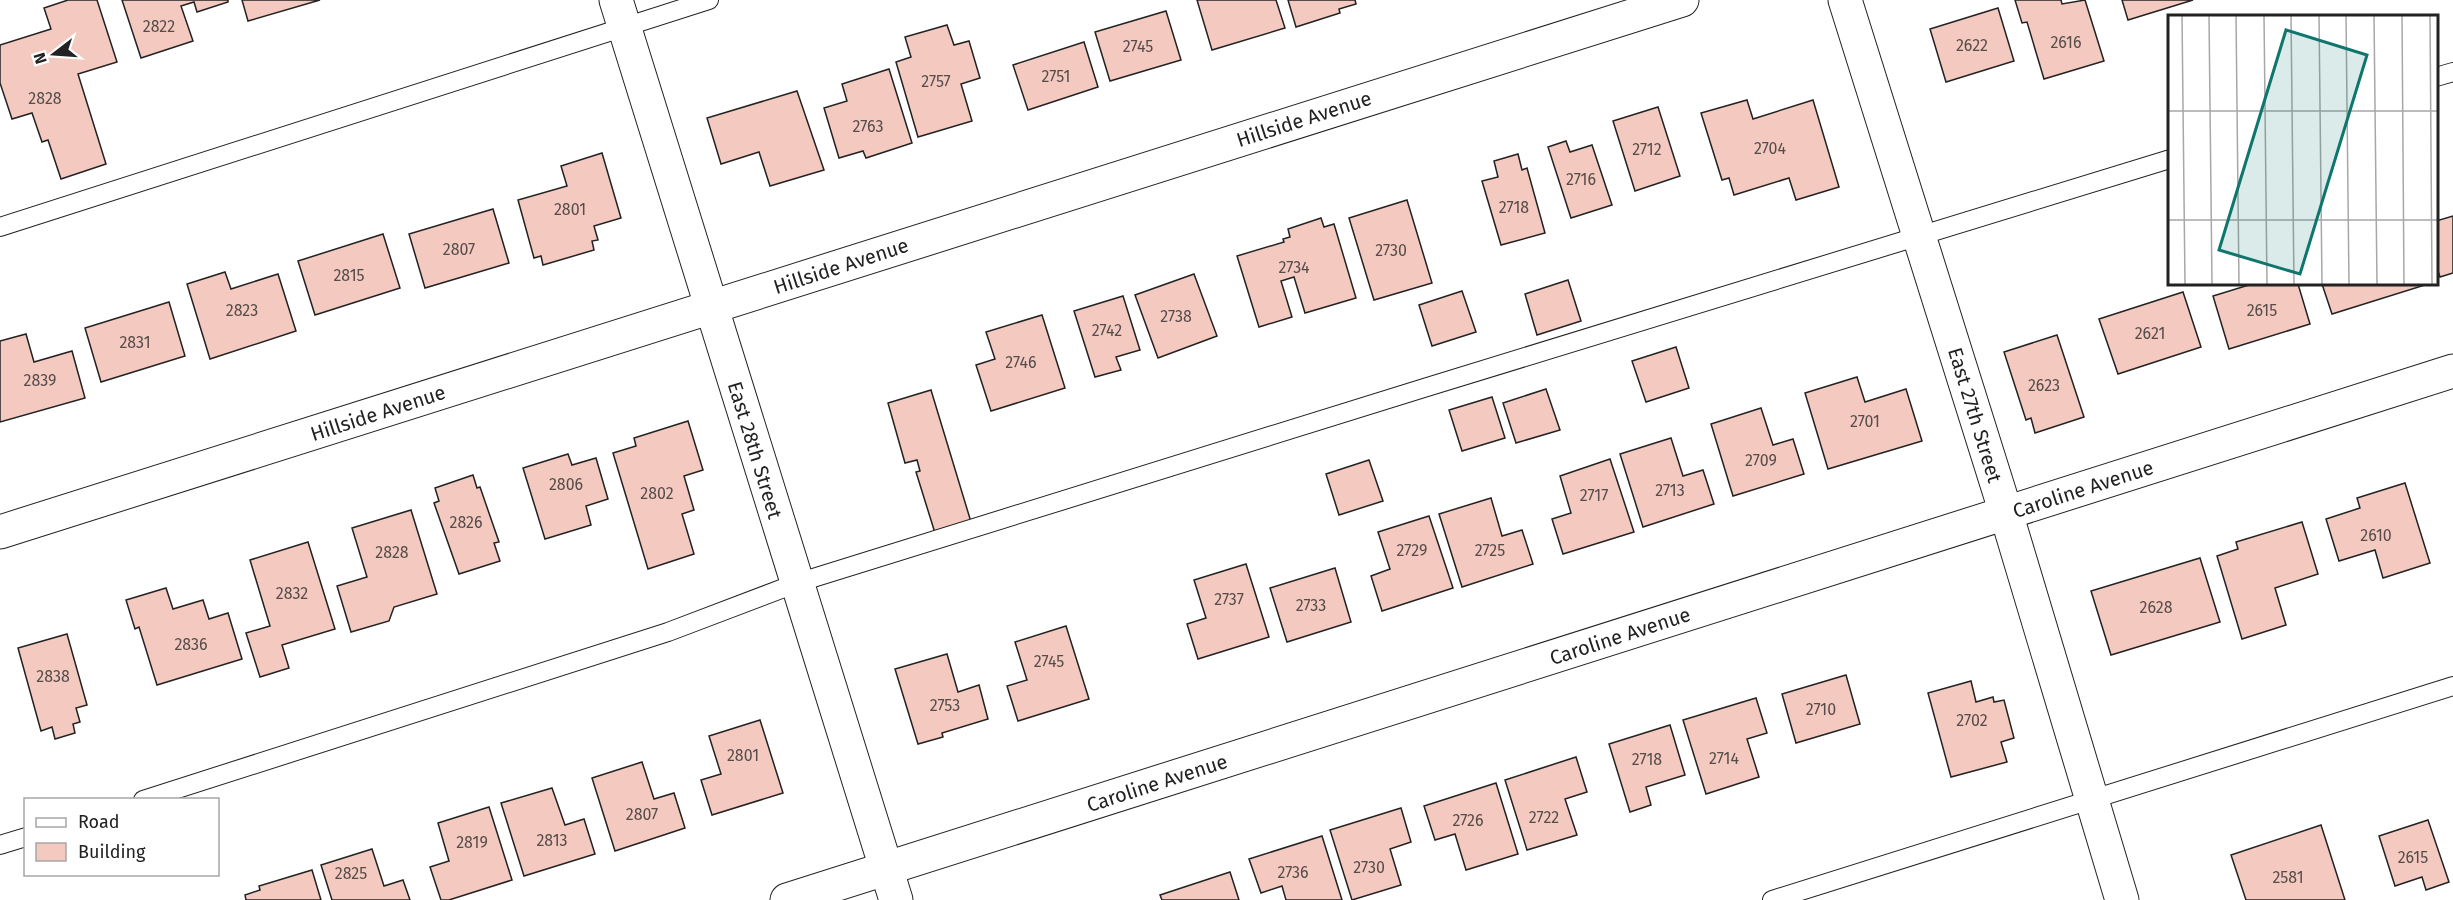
<svg xmlns="http://www.w3.org/2000/svg" width="2453" height="900" font-family="'Fira Sans',sans-serif">
  <style>
    .building { fill: #f3c9c0; stroke: #222; stroke-width: 1.5 }
    .lines { fill: none; stroke-linecap: round; stroke-linejoin: round }
    .service-casing { stroke: #222; stroke-width: 20 }
    .minor-casing { stroke: #222; stroke-width: 35 }
    .service { stroke: #fff; stroke-width: 18 }
    .minor { stroke: #fff; stroke-width: 33 }
    .labels { text-anchor: middle; dominant-baseline: central; stroke-width: 4.5; stroke-linejoin: round; paint-order: stroke }
    .number-label { font-size: 16px; fill: #564c4a }
    .street-label { font-size: 20px; fill: #222; stroke: #fff }
    .inset-road { fill: none; stroke: #a7a7a7; stroke-width: 1.5 }
    .view { fill: #0f766e; fill-opacity: 0.15; stroke: #0f766e; stroke-width: 3 }
    .inset-edge { fill: none; stroke: #222; stroke-width: 3 }
  </style>
  <rect width="100%" height="100%" fill="#fff"/>
  <!-- building -->
  <g class="building">
    <path d="M68,0H97L117,62L78,74L106,164L61,179L48,140L42,142L32,113L12,119L0,83V45L51,29L44,8Z"/>
    <path d="M122,0H228V2L197,12L194,2L181,6L193,41L141,58Z"/>
    <path d="M242,0H320L248,21Z"/>
    <path d="M1197,0H1276L1285,28L1212,50Z"/>
    <path d="M1288,0H1355L1356,4L1339,9L1340,13L1296,27Z"/>
    <path d="M2015,0H2061L2062,4L2085,0L2104,61L2044,79L2027,22L2022,23Z"/>
    <path d="M2122,0H2193L2128,20Z"/>
    <path d="M1998,8L2014,61L1946,82L1930,29Z"/>
    <path d="M1166,11L1181,60L1110,81L1095,32Z"/>
    <path d="M947,25L954,45L969,41L980,78L961,84L972,121L918,137L896,62L911,57L905,37Z"/>
    <path d="M1084,42L1098,87L1028,110L1013,65Z"/>
    <path d="M889,69L912,143L866,158L863,151L839,158L824,108L847,101L842,84Z"/>
    <path d="M797,91L824,170L770,186L759,152L721,164L707,118Z"/>
    <path d="M1747,100L1753,119L1813,100L1839,187L1796,200L1789,178L1734,195L1729,178L1722,180L1701,113Z"/>
    <path d="M1658,107L1680,176L1635,191L1613,121Z"/>
    <path d="M1566,141L1570,152L1592,145L1612,205L1571,218L1548,147Z"/>
    <path d="M602,153L621,218L594,226L598,240L592,241L594,250L543,265L541,256L534,258L518,200L567,186L561,166Z"/>
    <path d="M1518,154L1522,170L1527,168L1545,233L1501,245L1482,181L1498,177L1494,161Z"/>
    <path d="M1407,200L1432,283L1374,300L1349,218Z"/>
    <path d="M493,209L509,263L425,288L409,234Z"/>
    <path d="M2453,216V273L2440,277L2436,265V221Z"/>
    <path d="M1321,218L1324,227L1334,224L1356,298L1305,313L1294,277L1281,281L1292,317L1259,327L1237,256L1284,242L1283,239L1290,237L1288,229Z"/>
    <path d="M383,234L400,288L315,315L298,261Z"/>
    <path d="M225,272L231,289L278,274L296,331L210,359L187,284Z"/>
    <path d="M1194,274L1217,336L1158,358L1135,295Z"/>
    <path d="M1568,280L1581,321L1537,335L1525,294Z"/>
    <path d="M2252,284H2298L2310,324L2229,349L2213,296Z"/>
    <path d="M2322,284H2425V285L2332,314Z"/>
    <path d="M1462,291L1476,332L1432,346L1419,305Z"/>
    <path d="M2183,292L2201,347L2118,374L2099,319Z"/>
    <path d="M1123,296L1140,350L1116,357L1121,370L1095,377L1074,311Z"/>
    <path d="M169,302L185,356L101,382L85,328Z"/>
    <path d="M1042,315L1065,388L991,411L976,365L995,359L986,332Z"/>
    <path d="M26,334L34,362L72,351L85,398L0,422V341Z"/>
    <path d="M2057,335L2084,417L2035,433L2031,418L2026,420L2004,352Z"/>
    <path d="M1676,347L1689,388L1646,402L1632,361Z"/>
    <path d="M1857,377L1865,402L1906,389L1922,441L1828,469L1805,393Z"/>
    <path d="M1546,389L1560,430L1516,443L1503,403Z"/>
    <path d="M931,390L971,522L935,533L916,472L920,471L917,460L905,463L888,403Z"/>
    <path d="M1492,397L1505,438L1462,451L1449,410Z"/>
    <path d="M1761,408L1773,445L1793,439L1804,474L1733,496L1711,424Z"/>
    <path d="M688,421L703,470L684,476L694,510L682,514L694,554L648,569L613,453L636,446L634,438Z"/>
    <path d="M1671,438L1683,476L1703,470L1714,504L1643,527L1620,454Z"/>
    <path d="M568,454L572,465L596,458L608,499L586,506L591,525L545,539L523,468Z"/>
    <path d="M1610,459L1634,532L1563,554L1552,519L1571,513L1560,476Z"/>
    <path d="M1369,460L1383,501L1339,515L1326,474Z"/>
    <path d="M473,475L477,488L480,487L499,542L494,543L500,561L459,574L434,503L439,501L435,488Z"/>
    <path d="M2405,483L2430,563L2383,578L2375,550L2339,561L2326,519L2360,508L2357,498Z"/>
    <path d="M1491,498L1502,536L1522,530L1533,564L1462,587L1439,514Z"/>
    <path d="M411,510L437,594L394,607L389,621L351,632L337,586L367,577L352,528Z"/>
    <path d="M1429,516L1453,588L1382,611L1371,576L1390,569L1378,532Z"/>
    <path d="M2302,522L2318,574L2275,588L2286,625L2242,639L2217,556L2238,549L2236,542Z"/>
    <path d="M308,542L335,629L282,645L289,668L260,677L246,633L270,626L250,560Z"/>
    <path d="M2200,558L2220,622L2111,655L2091,591Z"/>
    <path d="M1246,564L1269,637L1198,659L1187,624L1206,618L1194,580Z"/>
    <path d="M1335,568L1351,622L1287,642L1270,588Z"/>
    <path d="M166,588L173,609L203,600L209,619L228,613L242,659L157,685L139,627L135,629L126,600Z"/>
    <path d="M1066,626L1089,699L1018,721L1007,686L1027,680L1015,642Z"/>
    <path d="M67,634L87,705L76,708L80,722L73,724L75,733L55,739L52,727L41,731L18,648Z"/>
    <path d="M947,654L958,692L979,685L988,719L942,733L943,737L918,744L895,669Z"/>
    <path d="M1846,675L1860,724L1796,743L1782,694Z"/>
    <path d="M1971,681L1976,702L1993,697L1994,702L2004,700L2014,738L2001,742L2007,762L1951,777L1928,693Z"/>
    <path d="M1756,698L1767,733L1747,739L1759,777L1706,794L1683,720Z"/>
    <path d="M760,720L783,793L712,815L701,780L721,774L709,736Z"/>
    <path d="M1670,725L1685,775L1646,787L1651,805L1630,812L1609,744Z"/>
    <path d="M1576,757L1587,792L1565,799L1577,835L1527,850L1505,780Z"/>
    <path d="M642,762L654,799L674,793L685,828L615,851L592,778Z"/>
    <path d="M1496,783L1518,854L1466,870L1455,834L1435,840L1424,806Z"/>
    <path d="M552,788L565,825L584,819L595,854L524,876L501,803Z"/>
    <path d="M489,807L512,880L449,900H441L430,867L449,861L438,823Z"/>
    <path d="M1401,808L1411,842L1390,849L1401,885L1352,900L1330,830Z"/>
    <path d="M2428,820L2449,882L2426,890L2422,877L2395,886L2379,836Z"/>
    <path d="M2321,825L2345,900H2246L2231,855Z"/>
    <path d="M1322,836L1342,900H1286L1282,886L1261,893L1249,859Z"/>
    <path d="M372,849L384,886L403,880L410,900H332L321,865Z"/>
    <path d="M312,870L321,900H246L245,895L260,890L259,886Z"/>
    <path d="M1230,872L1239,900H1162L1160,895Z"/>
  </g>
  <g class="lines">
    <defs>
      <g id="service">
        <path d="M2436,77L2453,72"/>
        <path d="M0,227L709,0"/>
        <path d="M143,800L668,632L797,583L1424,388L2170,159"/>
        <path d="M0,845L26,837"/>
        <path d="M1772,900L2453,686"/>
      </g>
      <g id="minor">
        <path d="M616,0L896,900"/>
        <path d="M1845,0L2006,513L2122,900"/>
        <path d="M0,532L1682,0"/>
        <path d="M787,900L2453,371"/>
      </g>
    </defs>
    <!-- service casing -->
    <use href="#service" class="service-casing"/>
    <!-- minor casing -->
    <use href="#minor" class="minor-casing"/>
    <!-- service -->
    <use href="#service" class="service"/>
    <!-- minor -->
    <use href="#minor" class="minor"/>
  </g>
  <g class="labels">
    <!-- number labels -->
    <g class="number-label">
      <text x="159" y="26">2822</text>
      <text x="2066" y="42">2616</text>
      <text x="1972" y="45">2622</text>
      <text x="1138" y="46">2745</text>
      <text x="1056" y="76">2751</text>
      <text x="936" y="81">2757</text>
      <text x="45" y="98">2828</text>
      <text x="868" y="126">2763</text>
      <text x="1770" y="148">2704</text>
      <text x="1647" y="149">2712</text>
      <text x="1581" y="179">2716</text>
      <text x="1514" y="207">2718</text>
      <text x="570" y="209">2801</text>
      <text x="459" y="249">2807</text>
      <text x="1391" y="250">2730</text>
      <text x="1294" y="267">2734</text>
      <text x="349" y="275">2815</text>
      <text x="242" y="310">2823</text>
      <text x="2262" y="310">2615</text>
      <text x="1176" y="316">2738</text>
      <text x="1107" y="330">2742</text>
      <text x="2150" y="333">2621</text>
      <text x="135" y="342">2831</text>
      <text x="1021" y="362">2746</text>
      <text x="40" y="380">2839</text>
      <text x="2044" y="385">2623</text>
      <text x="1865" y="421">2701</text>
      <text x="1761" y="460">2709</text>
      <text x="566" y="484">2806</text>
      <text x="1670" y="490">2713</text>
      <text x="657" y="493">2802</text>
      <text x="1594" y="495">2717</text>
      <text x="466" y="522">2826</text>
      <text x="2376" y="535">2610</text>
      <text x="1412" y="550">2729</text>
      <text x="1490" y="550">2725</text>
      <text x="392" y="552">2828</text>
      <text x="292" y="593">2832</text>
      <text x="1229" y="599">2737</text>
      <text x="1311" y="605">2733</text>
      <text x="2156" y="607">2628</text>
      <text x="191" y="644">2836</text>
      <text x="1049" y="661">2745</text>
      <text x="53" y="676">2838</text>
      <text x="945" y="705">2753</text>
      <text x="1821" y="709">2710</text>
      <text x="1972" y="720">2702</text>
      <text x="743" y="755">2801</text>
      <text x="1724" y="758">2714</text>
      <text x="1647" y="759">2718</text>
      <text x="642" y="814">2807</text>
      <text x="1544" y="817">2722</text>
      <text x="1468" y="820">2726</text>
      <text x="552" y="840">2813</text>
      <text x="472" y="842">2819</text>
      <text x="2413" y="857">2615</text>
      <text x="1369" y="867">2730</text>
      <text x="1293" y="872">2736</text>
      <text x="351" y="873">2825</text>
      <text x="2288" y="877">2581</text>
    </g>
    <!-- street labels -->
    <g class="street-label">
      <text transform="translate(1304 119) rotate(-18)">Hillside Avenue</text>
      <text transform="translate(841 266) rotate(-18)">Hillside Avenue</text>
      <text transform="translate(378 413) rotate(-18)">Hillside Avenue</text>
      <text transform="translate(1975 415) rotate(73)">East 27th Street</text>
      <text transform="translate(755 450) rotate(73)">East 28th Street</text>
      <text transform="translate(2083 489) rotate(-18)">Caroline Avenue</text>
      <text transform="translate(1620 636) rotate(-18)">Caroline Avenue</text>
      <text transform="translate(1157 783) rotate(-18)">Caroline Avenue</text>
    </g>
  </g>
  <!-- overview -->
  <g transform="translate(2168 15)">
    <rect width="270" height="270" fill="#fff"/>
    <path class="inset-road" d="M14,0L17,270M41,0L44,270M68,0L71,270M96,0L99,270M123,0L126,270M151,0L154,270M178,0L181,270M206,0L209,270M234,0L236,270M262,0L264,270M0,96H270M0,205H270"/>
    <path class="view" d="M118,15L199,40L132,259L51,235Z"/>
    <rect width="270" height="270" class="inset-edge"/>
  </g>
  <!-- legend -->
  <rect x="24" y="798" width="195" height="78" fill="#ffffff" stroke="#a7a7a7" stroke-width="1.5"/>
  <rect x="36" y="818" width="30" height="9" fill="#ffffff" stroke="#a7a7a7" stroke-width="1.5"/>
  <text x="78" y="828" font-size="18" fill="#222222">Road</text>
  <rect x="36" y="843" width="30" height="18" fill="#f3c9c0" stroke="#a7a7a7" stroke-width="1.5"/>
  <text x="78" y="858" font-size="18" fill="#222222">Building</text>
  <!-- north arrow -->
  <g transform="translate(54 54) rotate(253)" stroke="#ffffff" stroke-width="4.5" paint-order="stroke">
  <path d="M0-4.5L10 22L0 15L-10 22Z" fill="#222222"/>
  <text y="-9" font-size="16" font-weight="bold" text-anchor="middle" fill="#222222">N</text>
  </g>
</svg>
